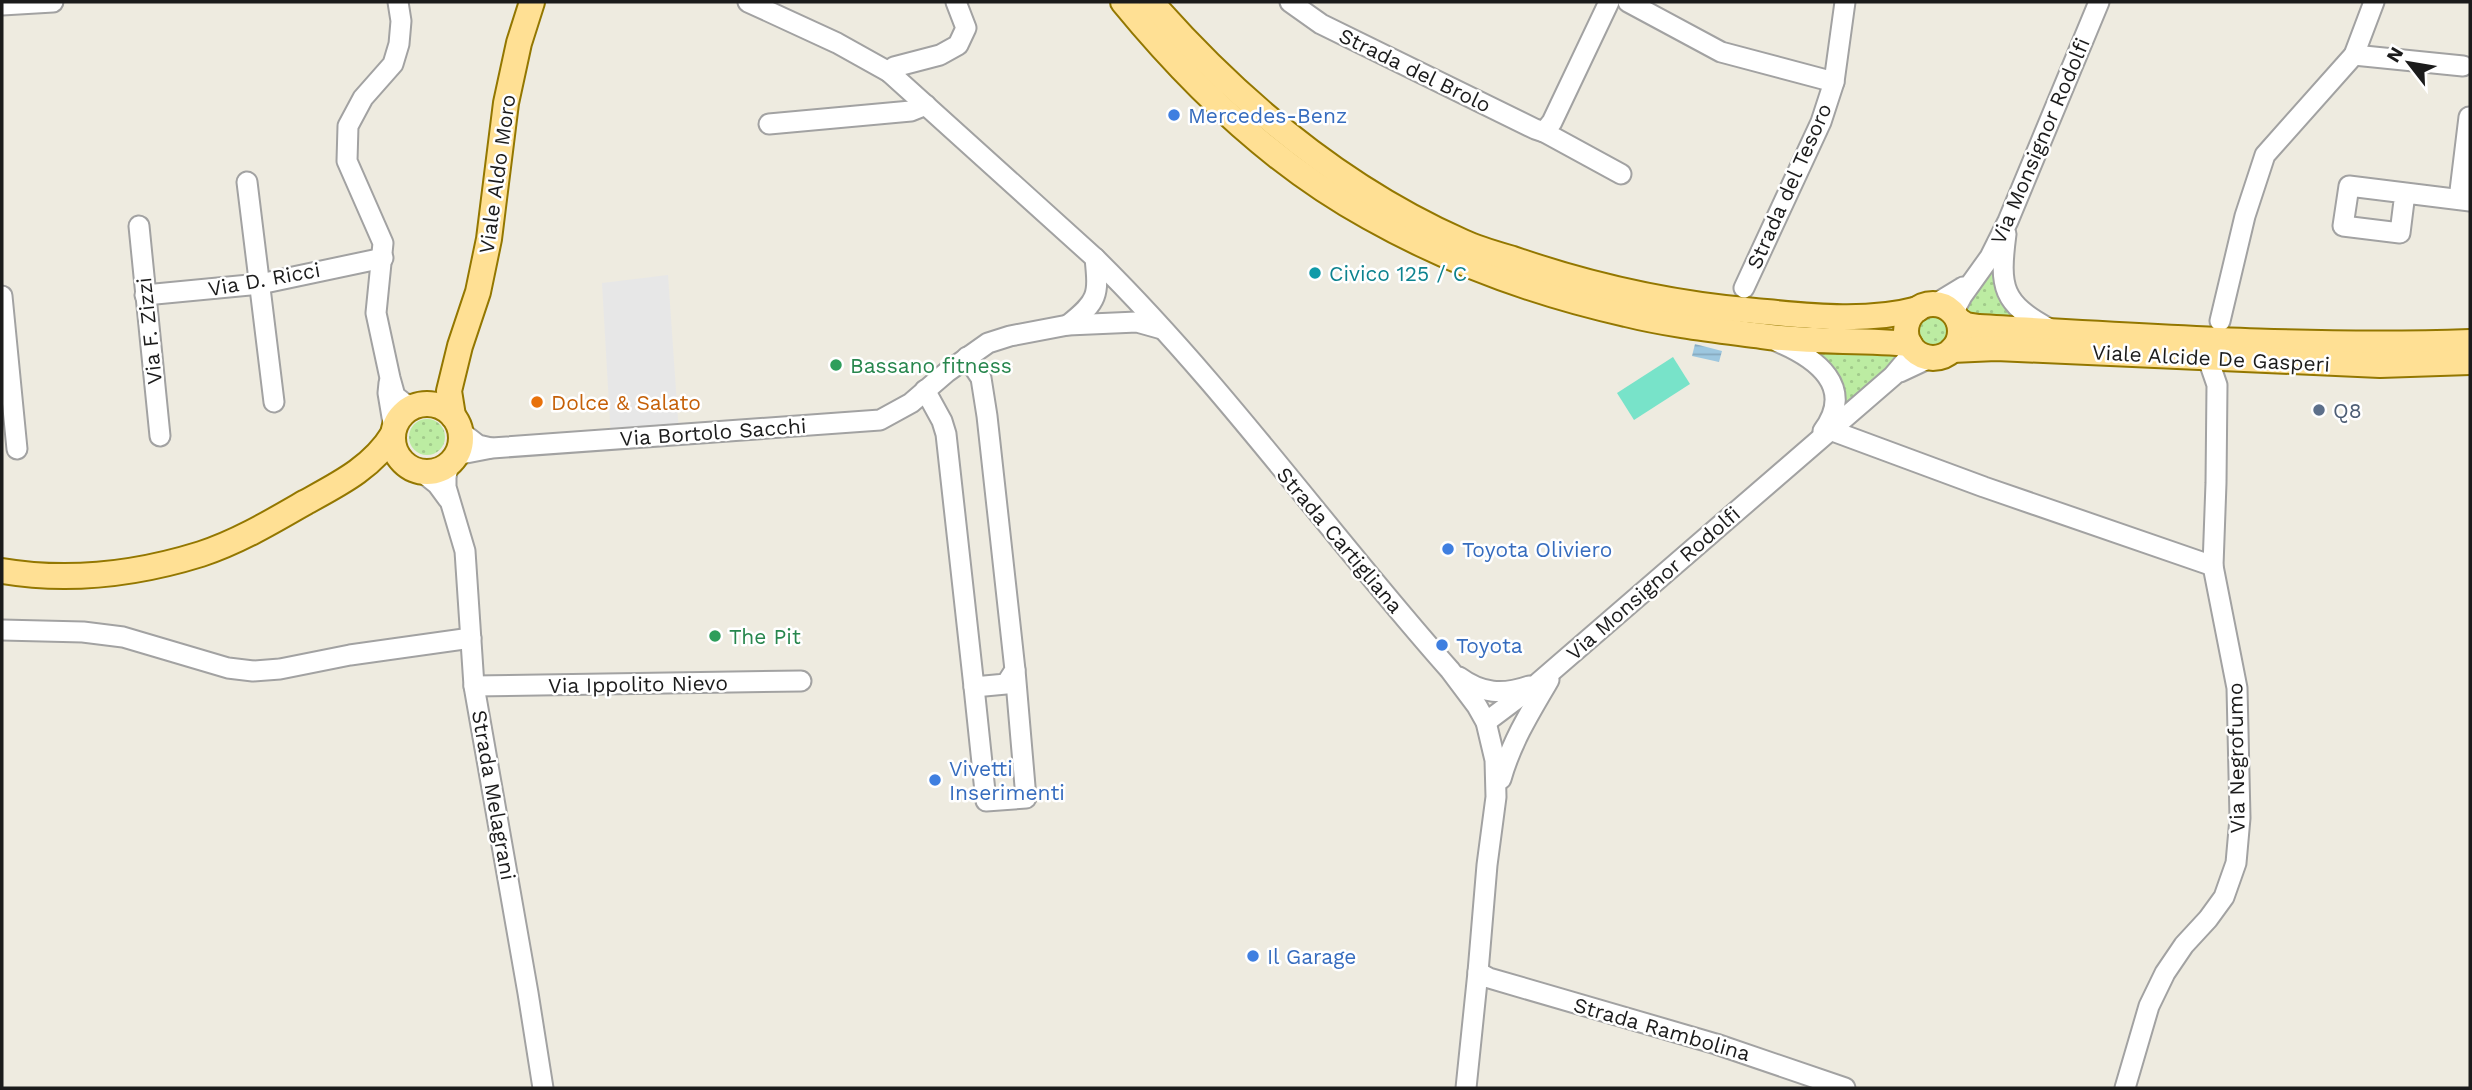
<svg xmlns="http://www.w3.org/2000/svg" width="2472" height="1090" font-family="'Work Sans',sans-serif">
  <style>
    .grass { fill: url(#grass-dots) }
    .pitch { fill: #78e3c9 }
    .parking { fill: #e7e7e7 }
    .water { fill: url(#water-rules) }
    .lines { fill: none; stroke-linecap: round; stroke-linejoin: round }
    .minor-casing { stroke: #a2a2a2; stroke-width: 23 }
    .major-casing { stroke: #937700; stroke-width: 28 }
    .minor { stroke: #fff; stroke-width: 19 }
    .major { stroke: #ffe094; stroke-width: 24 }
    .shop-dot { fill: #3f7fe0; stroke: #fff; stroke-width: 2.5 }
    .culture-dot { fill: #0f9aa8; stroke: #fff; stroke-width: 2.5 }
    .leisure-dot { fill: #2e9e5b; stroke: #fff; stroke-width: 2.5 }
    .food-dot { fill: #e8710a; stroke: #fff; stroke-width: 2.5 }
    .service-dot { fill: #5c6f8a; stroke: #fff; stroke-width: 2.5 }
    .labels { text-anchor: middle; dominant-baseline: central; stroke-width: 5; stroke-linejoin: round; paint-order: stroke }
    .street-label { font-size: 21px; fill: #1b1b1b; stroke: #fff }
    .shop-label { font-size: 21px; fill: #366cbe; stroke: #fff; text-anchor: start }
    .culture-label { font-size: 21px; fill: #0d838f; stroke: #fff; text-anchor: start }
    .leisure-label { font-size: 21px; fill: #27864d; stroke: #fff; text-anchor: start }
    .food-label { font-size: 21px; fill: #c56008; stroke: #fff; text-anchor: start }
    .service-label { font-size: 21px; fill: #4e5e75; stroke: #fff; text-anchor: start }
  </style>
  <defs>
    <pattern id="grass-dots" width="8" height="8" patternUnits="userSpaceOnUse" patternTransform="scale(1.75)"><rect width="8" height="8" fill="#bceca2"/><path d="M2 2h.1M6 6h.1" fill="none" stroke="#a1ca8b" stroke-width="1.8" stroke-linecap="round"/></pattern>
    <pattern id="water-rules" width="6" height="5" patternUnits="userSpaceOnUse" patternTransform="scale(1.75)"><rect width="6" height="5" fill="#9dc7df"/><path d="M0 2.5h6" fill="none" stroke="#87aabf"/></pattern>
  </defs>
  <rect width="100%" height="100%" fill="#eeebe0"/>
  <!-- grass -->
  <g class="grass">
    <path d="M1998,263L2024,321L1964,318L1962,307L1985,283Z"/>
    <circle cx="1933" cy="330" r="16"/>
    <path d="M1813,351L1899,354L1890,367L1838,410Z"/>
    <circle cx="427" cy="437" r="18"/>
  </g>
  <!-- pitch -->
  <path class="pitch" d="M1673,357L1690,384L1634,420L1617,393Z"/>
  <!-- parking -->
  <path class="parking" d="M668,275L679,434L611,439L602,283Z"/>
  <!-- water -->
  <path class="water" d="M1695,344L1722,351L1719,362L1692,356Z"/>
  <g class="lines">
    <defs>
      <g id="minor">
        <path d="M398,2L401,21L399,44L393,64L363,98L348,126L347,161L383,243L376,313L390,378L395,396L404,403L414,406"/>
        <path d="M748,2L837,43L889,72L1095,258C1224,385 1330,535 1450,670L1477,706L1486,722L1495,760L1496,797L1487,865L1478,972L1466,1088"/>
        <path d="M1290,2L1321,24L1535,129L1544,132L1621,174"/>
        <path d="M1628,2L1721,52L1834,82"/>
        <path d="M2,5L53,2"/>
        <path d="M2354,55L2463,66"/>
        <path d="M889,72L894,67L940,55L958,45L966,28L956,2"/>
        <path d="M769,124L911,111L926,105"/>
        <path d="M1544,132L1552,122L1609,2"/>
        <path d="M247,182L274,402"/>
        <path d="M2405,193L2400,233L2343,226L2349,186L2470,201"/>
        <path d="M2459,199L2469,117"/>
        <path d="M139,226L160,436"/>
        <path d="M2006,234C1999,288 2002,303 2050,329"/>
        <path d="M1744,288L1821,122L1834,82L1845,2"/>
        <path d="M145,295L260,284L383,258"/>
        <path d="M2,296L17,449"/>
        <path d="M1935,304L1963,287"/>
        <path d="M1953,313L1962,296L1990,257L2008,221L2099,2"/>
        <path d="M2220,321L2245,216L2265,155L2354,55L2374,2"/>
        <path d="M1068,325C1098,301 1099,296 1095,258"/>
        <path d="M1778,342C1816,358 1856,387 1823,431"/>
        <path d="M1900,372L1932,357"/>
        <path d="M389,383L388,393L394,429"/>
        <path d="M925,390L942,421L946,434L974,687L1006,684L1015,670L987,416L981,378L967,357"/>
        <path d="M1830,430L1984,487L2213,566"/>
        <path d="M460,431L478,445L491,448"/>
        <path d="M456,455L492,448L880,420L911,403L947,372L988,343L1010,336L1068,325L1137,322L1162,329"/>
        <path d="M449,463L446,477V487L465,551L474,686L528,993L543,1088"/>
        <path d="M422,472L437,484L448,499"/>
        <path d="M2,630L83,632L123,637L228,668L253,671L280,669L350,655L471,638"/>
        <path d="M1459,677C1482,694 1503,695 1529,686"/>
        <path d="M474,686L801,681"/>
        <path d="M974,687L986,801L1026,798L1015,670"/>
        <path d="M1486,722L1538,683L1893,376L1915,350"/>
        <path d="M1501,779C1511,743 1530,712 1549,680"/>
        <path d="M1478,972L1489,978L1716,1044L1845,1088"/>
        <path d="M2125,1088L2149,1006L2165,973L2184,945L2208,919L2224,897L2236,863L2240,818L2237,688L2213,566L2216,483L2217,385L2208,359"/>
      </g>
      <g id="major">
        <path d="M1123,2C1191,85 1274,165 1369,217C1449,262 1537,294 1626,314C1670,325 1717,330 1762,336C1811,343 1861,339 1910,344"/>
        <path d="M1151,2C1238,101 1341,188 1463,242C1478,249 1496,254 1513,259C1591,286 1672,304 1755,311C1808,316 1866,323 1918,309"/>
        <circle cx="1933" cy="331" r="27"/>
        <path d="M1958,320L1966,325L1979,327C2142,336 2306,348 2470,342"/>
        <path d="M1952,350L1996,348L2380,365L2470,362"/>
        <circle cx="427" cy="438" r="34"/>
        <path d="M453,416L449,391L460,346L478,292L489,239L506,103L519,43L532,2"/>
        <path d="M2,571C68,582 137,574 201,554C238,542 273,521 306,502C339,484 373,467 393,434"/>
      </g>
    </defs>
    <!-- minor casing -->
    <use href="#minor" class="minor-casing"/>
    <!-- major casing -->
    <use href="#major" class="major-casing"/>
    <!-- minor -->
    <use href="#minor" class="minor"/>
    <!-- major -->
    <use href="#major" class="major"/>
  </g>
  <!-- markers -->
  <g class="shop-dot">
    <circle cx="1174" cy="115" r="7"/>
    <circle cx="1448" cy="549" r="7"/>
    <circle cx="1442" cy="645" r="7"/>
    <circle cx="935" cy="780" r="7"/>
    <circle cx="1253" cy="956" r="7"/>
  </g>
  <circle class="culture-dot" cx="1315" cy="273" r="7"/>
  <g class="leisure-dot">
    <circle cx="836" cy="365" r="7"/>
    <circle cx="715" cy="636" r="7"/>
  </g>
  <circle class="food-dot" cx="537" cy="402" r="7"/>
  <circle class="service-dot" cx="2319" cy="410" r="7"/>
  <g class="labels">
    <!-- street labels -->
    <g class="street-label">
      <text transform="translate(1415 70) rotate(26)">Strada del Brolo</text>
      <text transform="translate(2040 141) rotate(-67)">Via Monsignor Rodolfi</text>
      <text transform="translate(497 174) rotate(-82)">Viale Aldo Moro</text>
      <text transform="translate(1789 186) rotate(-66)">Strada del Tesoro</text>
      <text transform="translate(264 279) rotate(-10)">Via D. Ricci</text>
      <text transform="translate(149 331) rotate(-96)">Via F. Zizzi</text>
      <text transform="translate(2211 358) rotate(3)">Viale Alcide De Gasperi</text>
      <text transform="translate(713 432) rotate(-4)">Via Bortolo Sacchi</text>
      <text transform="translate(1340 540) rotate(50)">Strada Cartigliana</text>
      <text transform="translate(1653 583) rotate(-41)">Via Monsignor Rodolfi</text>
      <text transform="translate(638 684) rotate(-1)">Via Ippolito Nievo</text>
      <text transform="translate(2236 758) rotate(-91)">Via Negrofumo</text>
      <text transform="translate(494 795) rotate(80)">Strada Melagrani</text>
      <text transform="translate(1662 1029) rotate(16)">Strada Rambolina</text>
    </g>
    <!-- shop labels -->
    <g class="shop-label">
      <text x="1188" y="115">Mercedes-Benz</text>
      <text x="1462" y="549">Toyota Oliviero</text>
      <text x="1456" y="645">Toyota</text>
      <text x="949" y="768">Vivetti<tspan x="949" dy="24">Inserimenti</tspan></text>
      <text x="1267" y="956">Il Garage</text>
    </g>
    <!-- culture labels -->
    <g class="culture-label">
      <text x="1329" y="273">Civico 125 / C</text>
    </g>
    <!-- leisure labels -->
    <g class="leisure-label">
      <text x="850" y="365">Bassano fitness</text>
      <text x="729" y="636">The Pit</text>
    </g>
    <!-- food labels -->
    <g class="food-label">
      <text x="551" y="402">Dolce &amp; Salato</text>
    </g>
    <!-- service labels -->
    <g class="service-label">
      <text x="2333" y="410">Q8</text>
    </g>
  </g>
  <!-- border -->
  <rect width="2472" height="1090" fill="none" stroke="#1b1b1b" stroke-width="7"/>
  <!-- north arrow -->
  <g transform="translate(2409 63) rotate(301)" stroke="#ffffff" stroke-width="5" paint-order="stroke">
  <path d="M0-5L12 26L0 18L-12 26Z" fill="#1b1b1b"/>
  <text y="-10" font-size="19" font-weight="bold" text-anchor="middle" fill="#1b1b1b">N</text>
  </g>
</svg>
